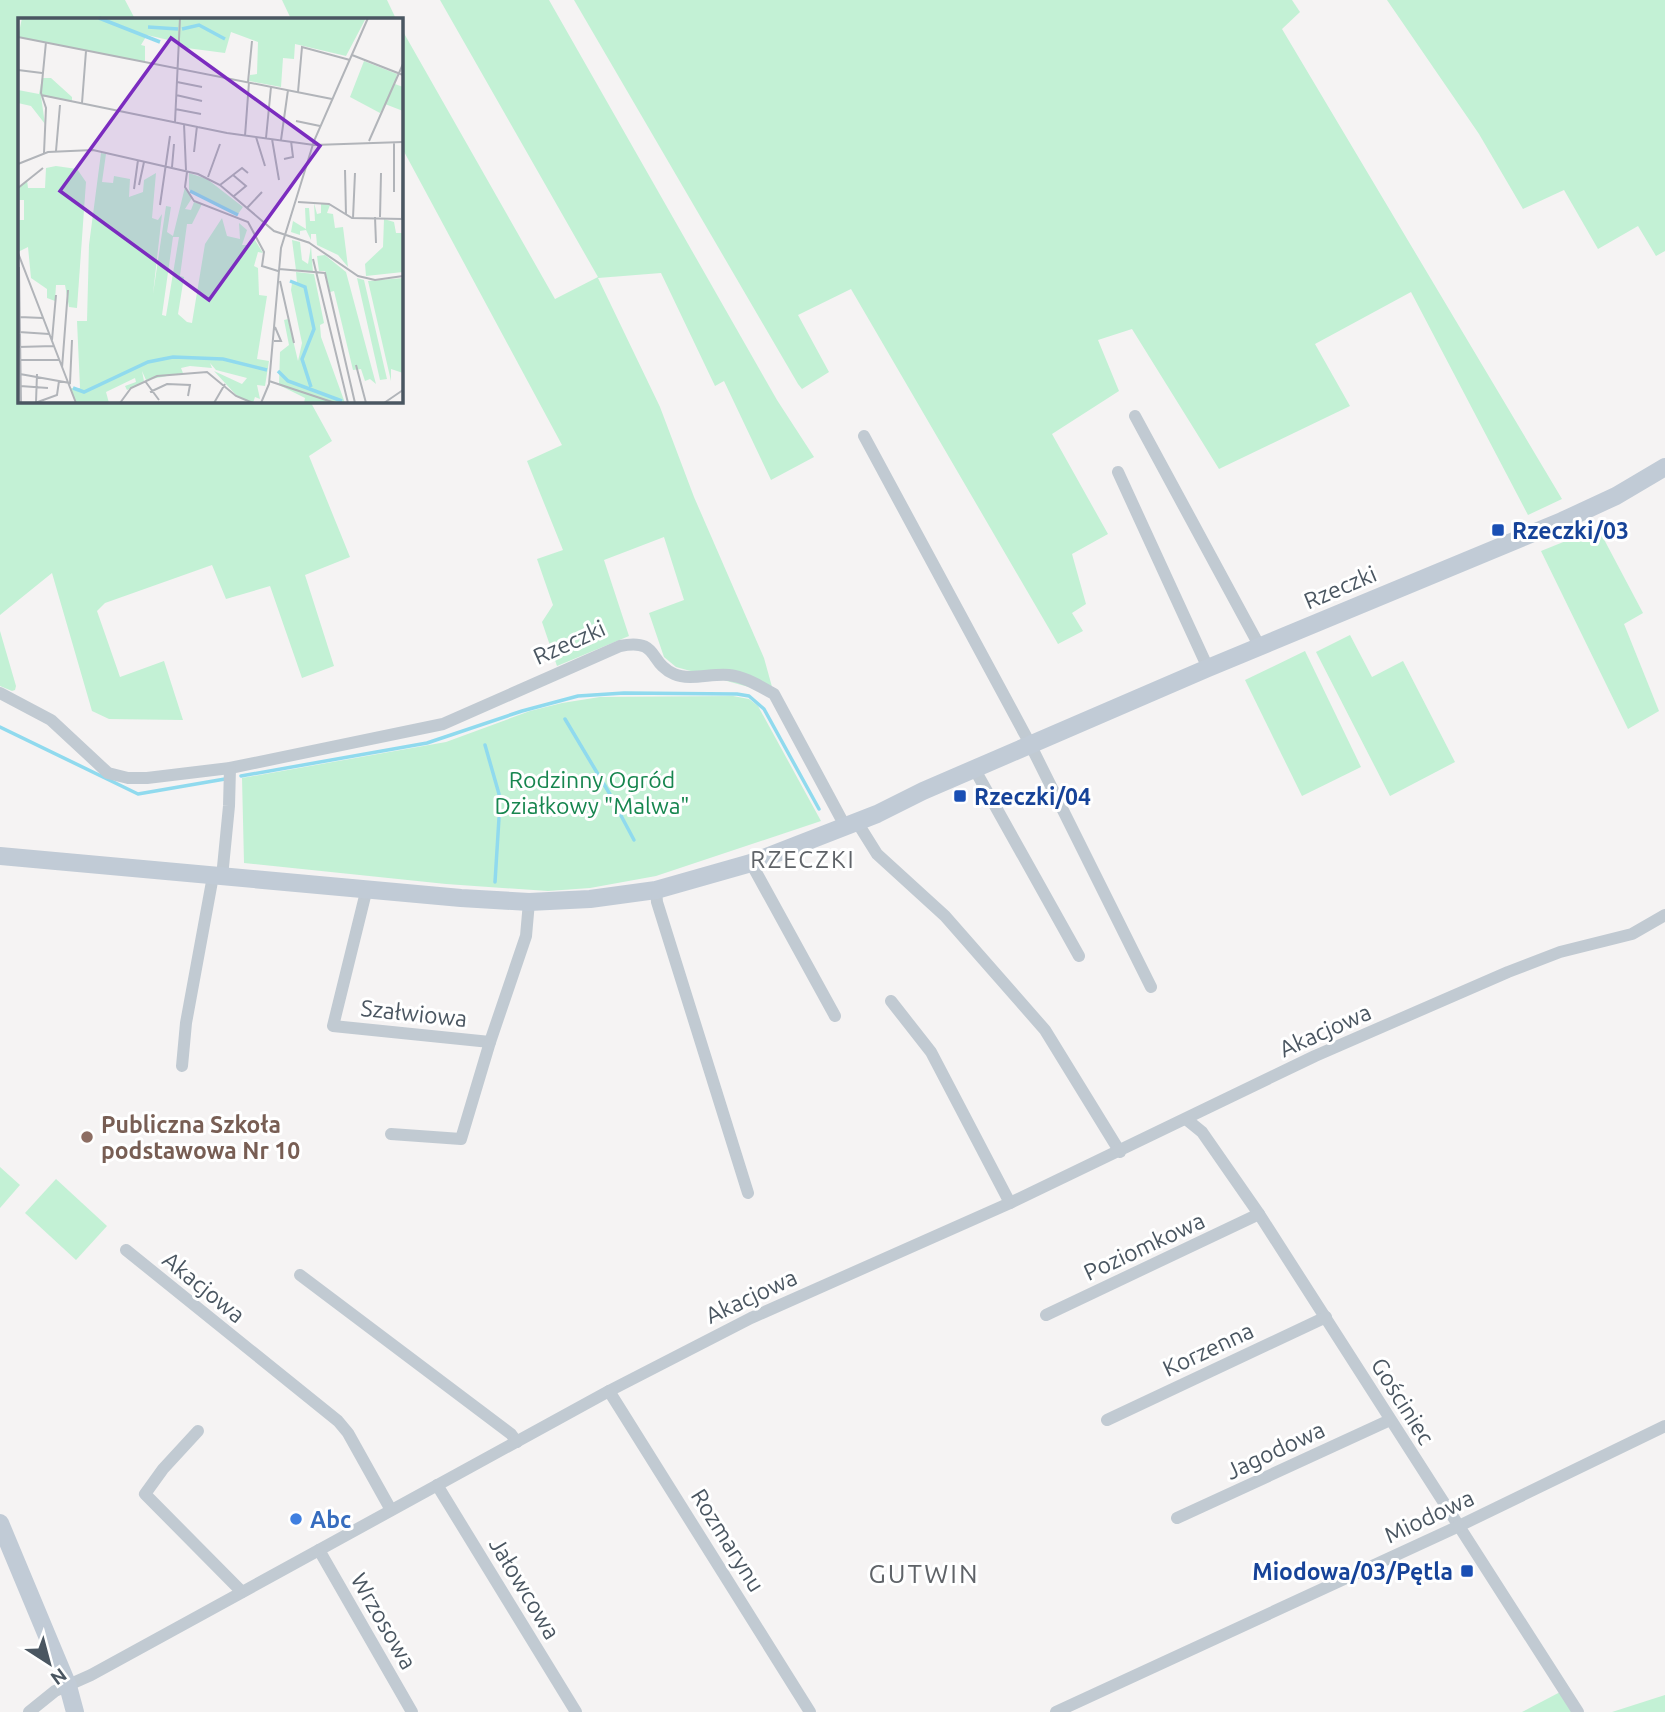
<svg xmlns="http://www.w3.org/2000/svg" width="1665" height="1712" font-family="Ubuntu,sans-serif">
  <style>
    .green { fill: #c3f1d5 }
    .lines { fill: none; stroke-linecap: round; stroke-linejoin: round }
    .stream { stroke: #90daee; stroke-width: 3.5 }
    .minor { stroke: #c1cad2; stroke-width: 12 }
    .secondary { stroke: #c1cbd6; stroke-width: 18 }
    .transit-dot { fill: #1a4fb4; stroke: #fff; stroke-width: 2.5 }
    .education-dot { fill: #8d6e63; stroke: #fff; stroke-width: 2.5 }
    .shop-dot { fill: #3f7fe0; stroke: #fff; stroke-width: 2.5 }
    .labels { text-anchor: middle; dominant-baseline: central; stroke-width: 6; stroke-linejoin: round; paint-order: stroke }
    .transit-label { font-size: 23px; font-weight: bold; fill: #164399; stroke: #fff; text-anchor: start }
    .street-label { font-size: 23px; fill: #4a5661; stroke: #fff }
    .park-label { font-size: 23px; fill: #17864f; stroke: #fff }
    .education-label { font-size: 23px; font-weight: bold; fill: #785e54; stroke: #fff; text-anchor: start }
    .shop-label { font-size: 23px; font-weight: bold; fill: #366cbe; stroke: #fff; text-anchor: start }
    .neighbourhood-label { font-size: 24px; letter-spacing: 2px; fill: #5f6368; stroke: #fff }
    .quarter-label { font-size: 26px; letter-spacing: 2px; fill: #5f6368; stroke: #fff }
    .inset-river { fill: none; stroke: #90daee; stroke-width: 3.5 }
    .inset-road { fill: none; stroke: #b1b4b9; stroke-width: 2 }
    .view { fill: #7b2cbf; fill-opacity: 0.15; stroke: #7b2cbf; stroke-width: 3.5 }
    .inset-edge { fill: none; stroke: #4a5661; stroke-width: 3.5 }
  </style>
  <rect width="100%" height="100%" fill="#f5f3f3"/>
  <!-- green -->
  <g class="green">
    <path d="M0,0H125L135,19H19V401H310L332,441L309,456L350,557L305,575L334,666L302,678L270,586L226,599L212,565L105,603L97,611L120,677L164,661L183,720L109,719L92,711L52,573L0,615Z"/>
    <path d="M282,0H387L396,19H291Z"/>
    <path d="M440,0H549L777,400L814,457L771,480L724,381L715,386L661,273L598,278L660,407L694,497L764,658L774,694L676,667L664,657L649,613L684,600L664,537L604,560L629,636L557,666L542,622L553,605L537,559L563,550L527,461L562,445L401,146V28L555,299L598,277Z"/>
    <path d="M574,0H1292L1300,12L1282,29L1562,499L1528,515L1411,292L1315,344L1350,406L1219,469L1132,329L1098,340L1119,391L1052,434L1108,534L1072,554L1086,604L1072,613L1083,631L1058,644L851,289L798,315L829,372L802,389L798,384Z"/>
    <path d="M1387,0H1665V251L1656,256L1638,226L1598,249L1564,190L1523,209L1479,134Z"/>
    <path d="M1598,528L1643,613L1624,624L1659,711L1628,729L1541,551Z"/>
    <path d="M0,631L16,686L15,690L12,691L0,686Z"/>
    <path d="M1350,635L1372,677L1403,661L1455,762L1390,796L1316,652Z"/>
    <path d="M1305,651L1361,767L1302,796L1245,680Z"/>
    <path d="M733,696L749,699L758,706L821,821L656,876L590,888L548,891L446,884L244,863L242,778L446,742L530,711L562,703L600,697Z"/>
    <path d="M0,1167L20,1185L0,1208Z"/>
    <path d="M56,1179L107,1226L76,1260L25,1213Z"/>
    <path d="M1564,1690L1578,1712H1522Z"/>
    <path d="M1665,1695V1712H1612Z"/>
  </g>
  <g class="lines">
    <!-- stream -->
    <g class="stream">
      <path d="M565,719L614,801"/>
      <path d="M0,727L138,794L225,779"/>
      <path d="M485,745L499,794V807"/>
      <path d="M241,776L427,743L522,711L578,696L624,693L737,694L749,696L764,709L819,809"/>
      <path d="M618,810L634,840"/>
      <path d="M495,882L499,818"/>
    </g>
    <!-- minor -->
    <g class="minor">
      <path d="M1135,416L1260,647"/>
      <path d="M864,436L1028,740L1151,987"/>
      <path d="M1118,472L1208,668"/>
      <path d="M0,693L51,720L108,773L128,778H147L230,768L443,724L620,646C660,638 648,663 674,674C690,681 712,673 729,675C746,677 759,686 774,694L845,826"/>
      <path d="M975,770L1079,956"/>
      <path d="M857,822L877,854L945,916L1045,1030L1120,1152"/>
      <path d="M751,863L835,1016"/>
      <path d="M222,877L229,806L230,768"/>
      <path d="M367,888L333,1026L490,1042"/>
      <path d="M656,890L657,902L748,1193"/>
      <path d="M891,1001L931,1052L1010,1203"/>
      <path d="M182,1066L186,1023L213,876"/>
      <path d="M1186,1119L1202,1132L1259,1214L1578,1712"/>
      <path d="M391,1134L461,1139L490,1042L526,936L529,902"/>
      <path d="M126,1250L338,1421L348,1433L391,1510"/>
      <path d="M300,1275L511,1434L517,1442"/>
      <path d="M1046,1315L1259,1214"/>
      <path d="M609,1391L810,1712"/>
      <path d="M1107,1420L1326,1317"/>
      <path d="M198,1431L163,1469L145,1494L242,1592"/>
      <path d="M437,1485L576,1712"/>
      <path d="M1177,1518L1390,1420"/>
      <path d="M319,1550L412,1712"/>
      <path d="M29,1712L55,1691L91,1675L609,1391L751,1318L1010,1203L1315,1056L1508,972L1560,952L1632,934L1665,915"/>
      <path d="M1056,1712L1459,1526L1665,1426"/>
    </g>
    <!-- secondary -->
    <g class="secondary">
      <path d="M0,856L461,898L529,902L590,899L656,890L751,863L877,814L923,791L1208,668L1562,521L1616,496L1665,467"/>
      <path d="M0,1523L68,1686L75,1712"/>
    </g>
  </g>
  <!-- markers -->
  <g class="transit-dot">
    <rect x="1491" y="523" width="14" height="14" rx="3.5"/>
    <rect x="953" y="789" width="14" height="14" rx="3.5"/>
    <rect x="1460" y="1564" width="14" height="14" rx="3.5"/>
  </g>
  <circle class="education-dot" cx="87" cy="1137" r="7"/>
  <circle class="shop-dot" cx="296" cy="1519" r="7"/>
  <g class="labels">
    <!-- transit labels -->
    <g class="transit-label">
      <text x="1512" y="530">Rzeczki/03</text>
      <text x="974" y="796">Rzeczki/04</text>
      <text x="1453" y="1571" text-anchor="end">Miodowa/03/Pętla</text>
    </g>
    <!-- street labels -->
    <g class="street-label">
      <text transform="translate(1340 587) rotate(-23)">Rzeczki</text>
      <text transform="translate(569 642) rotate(-24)">Rzeczki</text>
      <text transform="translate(414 1013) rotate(6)">Szałwiowa</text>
      <text transform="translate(1325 1030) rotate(-24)">Akacjowa</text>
      <text transform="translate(1144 1246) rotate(-25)">Poziomkowa</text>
      <text transform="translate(204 1287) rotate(39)">Akacjowa</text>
      <text transform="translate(751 1296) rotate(-25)">Akacjowa</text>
      <text transform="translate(1208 1349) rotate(-25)">Korzenna</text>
      <text transform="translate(1403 1401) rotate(58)">Gościniec</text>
      <text transform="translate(1275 1450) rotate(-25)">Jagodowa</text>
      <text transform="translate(1429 1516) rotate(-25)">Miodowa</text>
      <text transform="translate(728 1540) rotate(58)">Rozmarynu</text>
      <text transform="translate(525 1588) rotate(59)">Jałowcowa</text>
      <text transform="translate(384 1621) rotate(60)">Wrzosowa</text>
    </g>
    <!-- park labels -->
    <g class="park-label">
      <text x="592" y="779">Rodzinny Ogród<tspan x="592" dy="26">Działkowy "Malwa"</tspan></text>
    </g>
    <!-- education labels -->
    <g class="education-label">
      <text x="101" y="1124">Publiczna Szkoła<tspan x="101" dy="26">podstawowa Nr 10</tspan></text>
    </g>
    <!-- shop labels -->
    <g class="shop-label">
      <text x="310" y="1519">Abc</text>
    </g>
    <!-- neighbourhood labels -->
    <g class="neighbourhood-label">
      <text x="803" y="859">RZECZKI</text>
    </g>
    <!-- quarter labels -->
    <g class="quarter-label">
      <text x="924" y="1573">GUTWIN</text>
    </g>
  </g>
  <!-- overview -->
  <g transform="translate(18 18)">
    <rect width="385" height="385" fill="#f5f3f3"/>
    <path d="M348,0L328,38L277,26L276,41L265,40L263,69L231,63L232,57L239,56L240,24L213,14L207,35L161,29L159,24L129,17L123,27L127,28V44L0,19L4,0ZM346,43L379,56L377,66L385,69V93L367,86L362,95L332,79ZM24,60H33L54,79V83L23,78L27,106L13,88L0,85V72L21,76ZM83,135L88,136L84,164L95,165L96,158L112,161L111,179L125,174L126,162L138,155L134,200L140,202L144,196L135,276L148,188L153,189L149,214L155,218L167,169L174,180L167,191L173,192L176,184L184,186L174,206H169L162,258L166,259L160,296L169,304L174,305L187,226L204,200L209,218L222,221L221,205L229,212L224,227H231L235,219L245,235L240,234L236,248L240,250L241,277L249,278L239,341L251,343L247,368L239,367L242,381L237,379L235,385L219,378L196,353L224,366L229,360L198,352L192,345L194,350L172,348L163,350L165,355L128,362L124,353L126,363L109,372L107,368L118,364L117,360L88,374L91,385H58L52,370H62L59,303H69L71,227ZM155,219H161L148,298L144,297ZM38,148L59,151L68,164L59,290L51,289L47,267H38L37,283L29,280V271L13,260L10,229L0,234V202H6V182H0V170L9,162L10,170H27L28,150ZM171,155L189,161L225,189L220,196L171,172ZM296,185L299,196L303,195V185L312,187L309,195L315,196L317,210L325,209L330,249L320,237L299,227L298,216H293V222L288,212L282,213V217L273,214L275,203L288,211L287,190H291L292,203H297ZM366,201L376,204L378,215H385V254L348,258L347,246L365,229ZM274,222L282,224L284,242L290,246L293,228L295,254L278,252ZM307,237L328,254L358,366L352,361L347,363L343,351L335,352L316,273L312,274L307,253H301L299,238ZM278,254L296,256L306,305L302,307L303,319L327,385H286L287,380L261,367L262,334L271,327L266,302L270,301L280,343L284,325L273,272L274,265H279ZM339,260L346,262L369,361L362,362ZM385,260V355L373,351V363L350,263Z" fill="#c3f1d5" fill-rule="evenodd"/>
    <path class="inset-river" d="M81,0L142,24M130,9L160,11M164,11L181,7L207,21M172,173L220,197M272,263L287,269L296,311L284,341L293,369M260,353L270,363L324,383M55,370L66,374L130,344L155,339L205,341L249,352"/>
    <path class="inset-road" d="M0,19L314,81M334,37L385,57M0,52L24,55M159,64L184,69M230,64L234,23M280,74L284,29L332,42M23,77L209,115L296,127L385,124M158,77L184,83M64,85L68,33M157,91L183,96M278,103L302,108M157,104L162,0M166,106L168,152M227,118L231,64M238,119L247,148M248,120L253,69M254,121L261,162M263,122L270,72M351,123L385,46M38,133L42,87M176,134L179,108M26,135L28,90L23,75L28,24M266,141L275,139L273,123M0,146L30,134L75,132L180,156L202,167L256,213L292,225M154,149L156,126M327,152L328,197M169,154L167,169L176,183L230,204L246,234L244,248L260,253M215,157L228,168L216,178M190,159L202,126M121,167L126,144M202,167L224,150L230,155M0,170L25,150M116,171L120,142M376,174V124M280,184L311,186L334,200L385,201M142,187L152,118M229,190L244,174M357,199L358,225M362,199L363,155M335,200L337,155M384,202L385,148M290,224L340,258L357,262L385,258M0,235L58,385M295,241L330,385M1,249L3,385M261,251L307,255L337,385M262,263L276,325M1,299L25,300M1,314L31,316M34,322L38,277M256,323H263L257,309M0,329L36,328M2,342H41M338,347L348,385M44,350L50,272M2,356L52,365L54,322M127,363L141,382M251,363L317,385M2,368L30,370M132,374L149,366L172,367L170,378M18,384L19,356M17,385L39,377L41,363M102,385L113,370L139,358L189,354L218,378L235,385M196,385L207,366M243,385L251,366L263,230L296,123L350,0M366,385L385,372"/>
    <path class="view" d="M153,20L302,128L191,282L42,173Z"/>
    <rect width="385" height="385" class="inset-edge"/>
  </g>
  <!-- north arrow -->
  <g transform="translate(49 1663) rotate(144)" stroke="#ffffff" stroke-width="5" paint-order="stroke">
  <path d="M0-5L12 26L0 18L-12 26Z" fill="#4a5661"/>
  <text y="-10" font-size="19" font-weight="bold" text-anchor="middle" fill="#4a5661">N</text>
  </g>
</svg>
